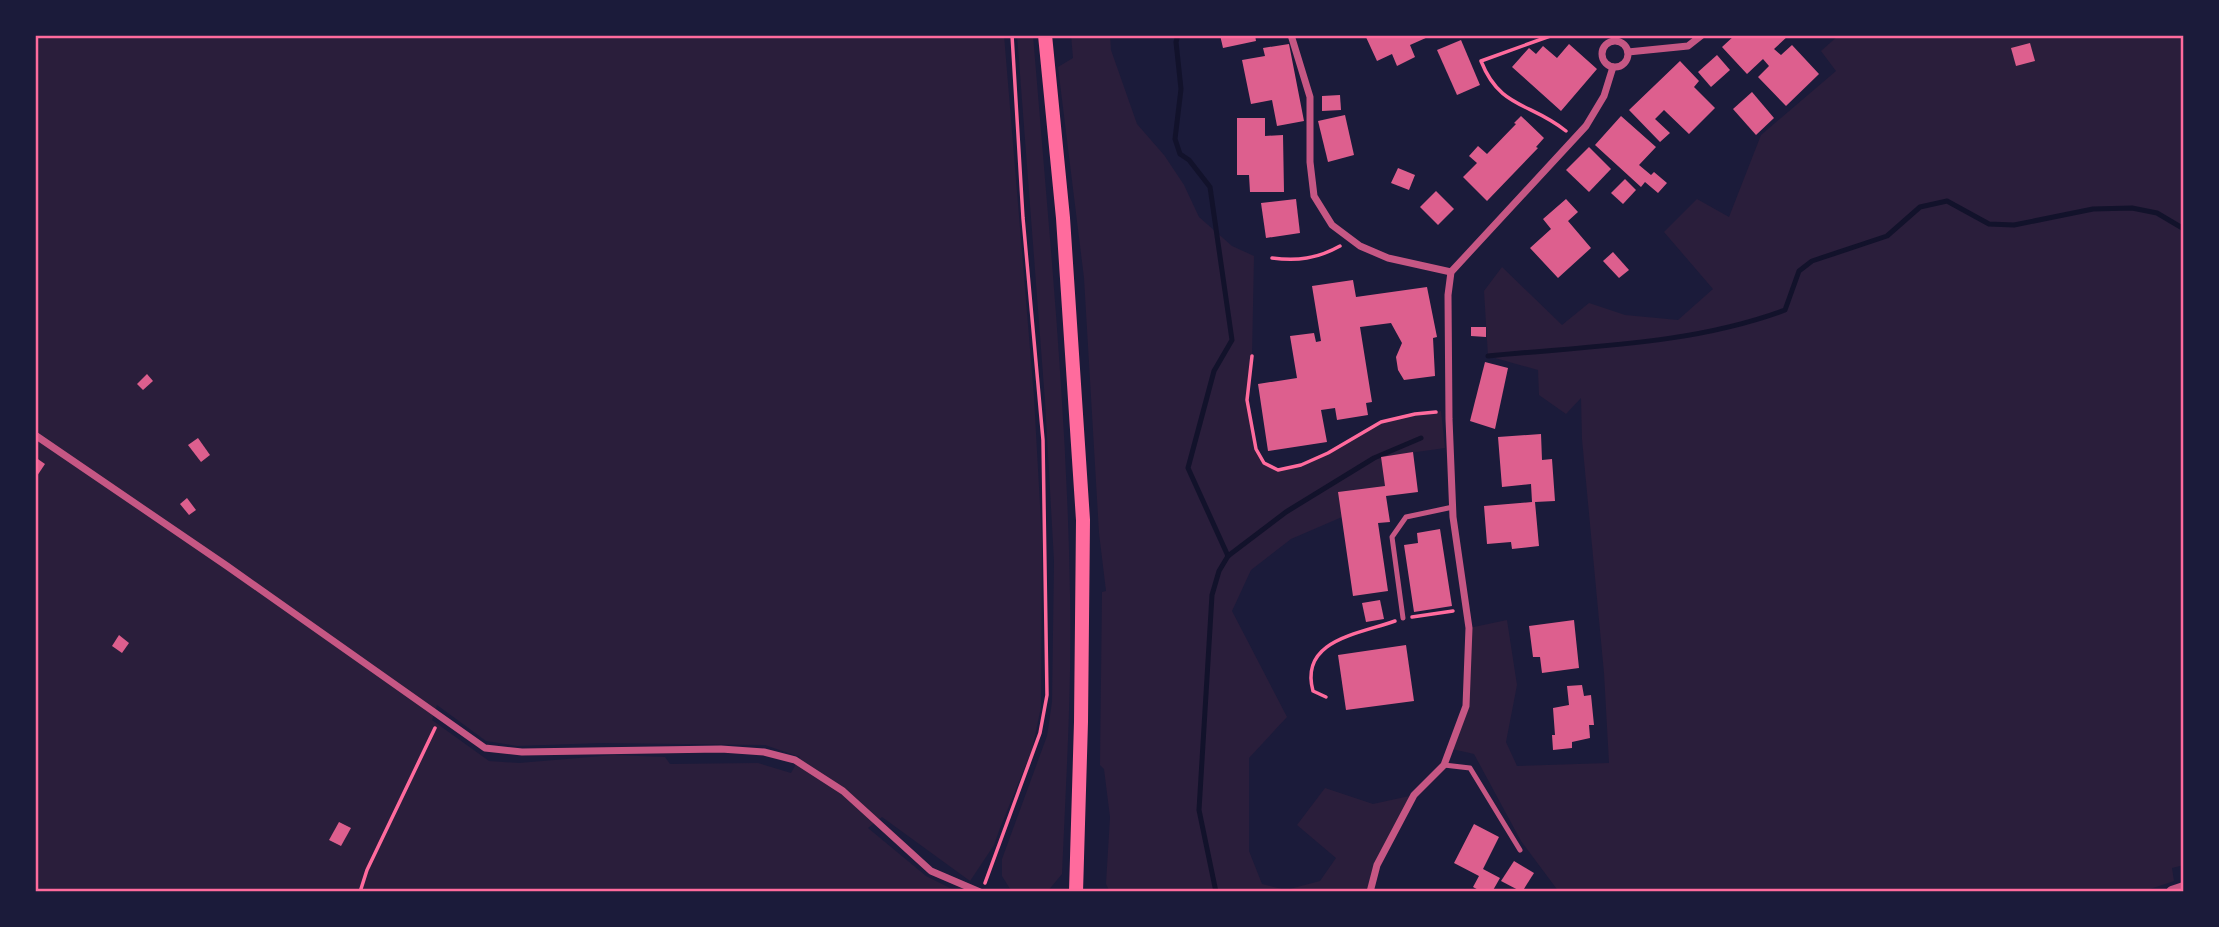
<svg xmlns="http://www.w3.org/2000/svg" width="2219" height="927" font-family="'Exo 2',sans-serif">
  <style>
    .green { fill: #2a1e3b; fill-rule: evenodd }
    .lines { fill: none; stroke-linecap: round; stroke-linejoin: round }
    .stream { stroke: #12122b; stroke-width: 5 }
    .building { fill: #dd5f8e }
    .path { stroke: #ff6b9d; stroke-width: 3.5 }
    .service { stroke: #c65784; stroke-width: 5 }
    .minor { stroke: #c65784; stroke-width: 7 }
    .tertiary { stroke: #c65784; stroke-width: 12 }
    .secondary { stroke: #ff6b9d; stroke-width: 14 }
    .neatline { fill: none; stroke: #ff6b9d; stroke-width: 2.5 }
  </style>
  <rect width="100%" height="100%" fill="#1b1b3a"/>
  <!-- green -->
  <g class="green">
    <path d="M35,35H1004L1034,397L1042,541L1041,707L1032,750L1000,828L994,845L970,881L882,817L868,828L926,876L958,892H35ZM437,705L486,741L517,746L601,743L765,745L800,757L791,773L758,763L670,764L665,757L614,755L519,763L489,761L432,720Z"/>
    <path d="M1017,35H1033C1048,221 1067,407 1070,594C1072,687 1066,780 1062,874L1047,892H1012L1002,876V859L1047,736L1052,702L1054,561L1045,401Z"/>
    <path d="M1071,35H1110L1111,50L1137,124L1164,155L1184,185L1199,217L1232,246L1254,256L1252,356L1247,400L1256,449L1264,463L1278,470L1301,465L1328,453L1381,422L1415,414L1441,411L1445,448L1381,457L1385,486L1338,492L1342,517L1291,539L1251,570L1232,611L1287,717L1249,758V851L1262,884L1286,890L1320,881L1336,858L1297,825L1325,788L1373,804L1414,795L1377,865L1370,892H1110L1106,884L1110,817L1104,769L1100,765L1102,592L1106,591L1099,533L1084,278L1058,67L1073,58Z"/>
    <path d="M1839,35H2184V865L2172,868L2174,881L2141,892H1559L1521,841L1474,754L1452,749L1466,706L1469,628L1507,620L1517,685L1506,742L1517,766L1609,763L1604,673L1582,439L1581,398L1566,414L1539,395L1538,370L1488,356L1484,291L1502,267L1562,325L1589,303L1625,315L1678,320L1713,289L1664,232L1697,199L1729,217L1761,135L1836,71L1821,51Z"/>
  </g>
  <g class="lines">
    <!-- stream -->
    <g class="stream">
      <path d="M1178,35L1176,42L1181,89L1175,139L1180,154L1189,160L1210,187L1232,340L1214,371L1188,468L1228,556"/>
      <path d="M1488,356C1587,346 1691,345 1785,310L1799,271L1812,261L1887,236L1920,207L1947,201L1989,224L2014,225L2093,209L2132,208L2157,213L2184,229"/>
      <path d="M1216,892L1199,810L1212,595L1219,571L1228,556L1286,512L1374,458L1421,438"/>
    </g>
  </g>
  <!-- building -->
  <g class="building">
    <path d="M1220,35H1255L1256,41L1223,48Z"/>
    <path d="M1365,35H1426L1428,37L1410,45L1415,57L1397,66L1392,54L1377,61Z"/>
    <path d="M1735,35H1789L1774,49L1781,55L1792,45L1819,74L1786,106L1758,77L1769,66L1763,59L1747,74L1722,47Z"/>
    <path d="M1461,40L1480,85L1457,95L1437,50Z"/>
    <path d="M2030,43L2035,61L2016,66L2011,48Z"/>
    <path d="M1289,44L1304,121L1277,126L1272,100L1251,104L1242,60L1265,56L1263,48Z"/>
    <path d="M1569,44L1597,69L1561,111L1512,67L1529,48L1536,54L1543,46L1557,58Z"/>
    <path d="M1717,55L1730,70L1711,87L1698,72Z"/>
    <path d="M1680,61L1699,81L1694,87L1715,108L1689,134L1664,110L1655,119L1670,133L1660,142L1629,110Z"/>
    <path d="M1752,92L1774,118L1756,135L1733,109Z"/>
    <path d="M1340,95L1341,110L1322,111V96Z"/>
    <path d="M1345,115L1354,155L1328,162L1318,121Z"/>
    <path d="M1521,116L1544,138L1536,147L1538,148L1487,201L1463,177L1477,163L1469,156L1478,146L1487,154L1516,124L1514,123Z"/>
    <path d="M1621,116L1656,147L1639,165L1651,175L1654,172L1667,183L1658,193L1645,182L1641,187L1595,145Z"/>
    <path d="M1237,118H1265V136L1283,135L1284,192H1250L1249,175H1237Z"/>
    <path d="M1589,147L1611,169L1589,192L1566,170Z"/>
    <path d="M1398,168L1415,175L1409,190L1391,183Z"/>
    <path d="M1625,179L1636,190L1623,204L1611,193Z"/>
    <path d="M1436,191L1454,209L1438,225L1420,207Z"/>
    <path d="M1296,199L1300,233L1266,238L1261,203Z"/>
    <path d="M1566,199L1578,212L1568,221L1591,248L1558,278L1530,248L1551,229L1543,219Z"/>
    <path d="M1613,252L1629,270L1619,278L1603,261Z"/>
    <path d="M1353,280L1356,297L1427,287L1437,337L1433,338L1435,376L1404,380L1398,370L1396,357L1402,343L1391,323L1360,327L1372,402L1366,403L1368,415L1337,420L1335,408L1321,410L1327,442L1268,451L1258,384L1297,378L1290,336L1314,333L1316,342L1321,341L1312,286Z"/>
    <path d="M1471,327H1486V337L1471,336Z"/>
    <path d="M1485,362L1508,368L1495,429L1470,421Z"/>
    <path d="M147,374L153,381L143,390L137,384Z"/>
    <path d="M1541,434L1542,460L1552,459L1555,501L1535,502L1539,546L1512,549L1511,542L1487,544L1484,506L1532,502L1531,484L1502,487L1498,437Z"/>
    <path d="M198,438L210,455L201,462L188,445Z"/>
    <path d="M1413,452L1418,492L1386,496L1390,522L1378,523L1388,591L1353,596L1338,492L1385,486L1381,457Z"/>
    <path d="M35,457L45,464L35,479Z"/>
    <path d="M187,498L196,510L189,515L180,504Z"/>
    <path d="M1440,529L1452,606L1414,612L1404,545L1418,543L1417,533Z"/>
    <path d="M1380,600L1384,619L1366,622L1362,603Z"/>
    <path d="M1574,620L1579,668L1542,673L1540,657H1533L1529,626Z"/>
    <path d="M119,635L129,643L122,653L112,646Z"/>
    <path d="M1406,645L1414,701L1346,710L1338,655Z"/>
    <path d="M1582,685L1584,696L1591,695L1594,725H1589L1590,738L1572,742V748L1553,750L1552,735H1555L1553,708L1569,705L1567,686Z"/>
    <path d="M339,822L351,828L341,846L329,840Z"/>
    <path d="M1474,824L1499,837L1483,869L1500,878L1492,892H1482L1473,887L1479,876L1454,863Z"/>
    <path d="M1514,861L1534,873L1522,892L1501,881Z"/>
  </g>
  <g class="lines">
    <!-- path -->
    <g class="path">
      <path d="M1553,35L1481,61C1500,109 1530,102 1566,131"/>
      <path d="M1272,258C1297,261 1317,259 1340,246"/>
      <path d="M1252,356L1247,400L1256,449L1264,463L1278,470L1301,465L1328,453L1381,422L1415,414L1436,412"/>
      <path d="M1412,617L1453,611"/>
      <path d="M1326,697L1313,691C1299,640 1359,634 1395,621"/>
      <path d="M985,883L1040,733L1047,695L1043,440L1023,218L1012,35"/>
      <path d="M360,892L367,870L435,728"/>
    </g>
    <!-- service -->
    <g class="service">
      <path d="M1403,618L1392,537L1406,517L1453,507"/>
      <path d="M1444,765L1470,768L1520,850"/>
    </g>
    <!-- minor -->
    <g class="minor">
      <path d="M1291,35L1310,97V162L1314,196L1332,225L1360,246L1388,258L1451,272"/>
      <circle cx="1615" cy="54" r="13"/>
      <path d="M1628,52L1688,46L1702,35"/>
      <path d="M35,435L227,566L485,748L522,752L721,749L764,752L795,760L843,791L931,871L980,892"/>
      <path d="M1370,892L1377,865L1414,795L1444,765L1466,706L1469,628L1453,517L1449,419L1448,295L1451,272L1586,126L1604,96L1613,67"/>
    </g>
    <!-- tertiary -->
    <path class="tertiary" d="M2172,892L2184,888"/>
    <!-- secondary -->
    <path class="secondary" d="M1045,35L1063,218L1083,520L1081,722L1076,892"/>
  </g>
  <!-- border -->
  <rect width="2219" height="927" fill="none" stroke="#1b1b3a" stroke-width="74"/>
  <rect x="37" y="37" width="2145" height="853" class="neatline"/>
</svg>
